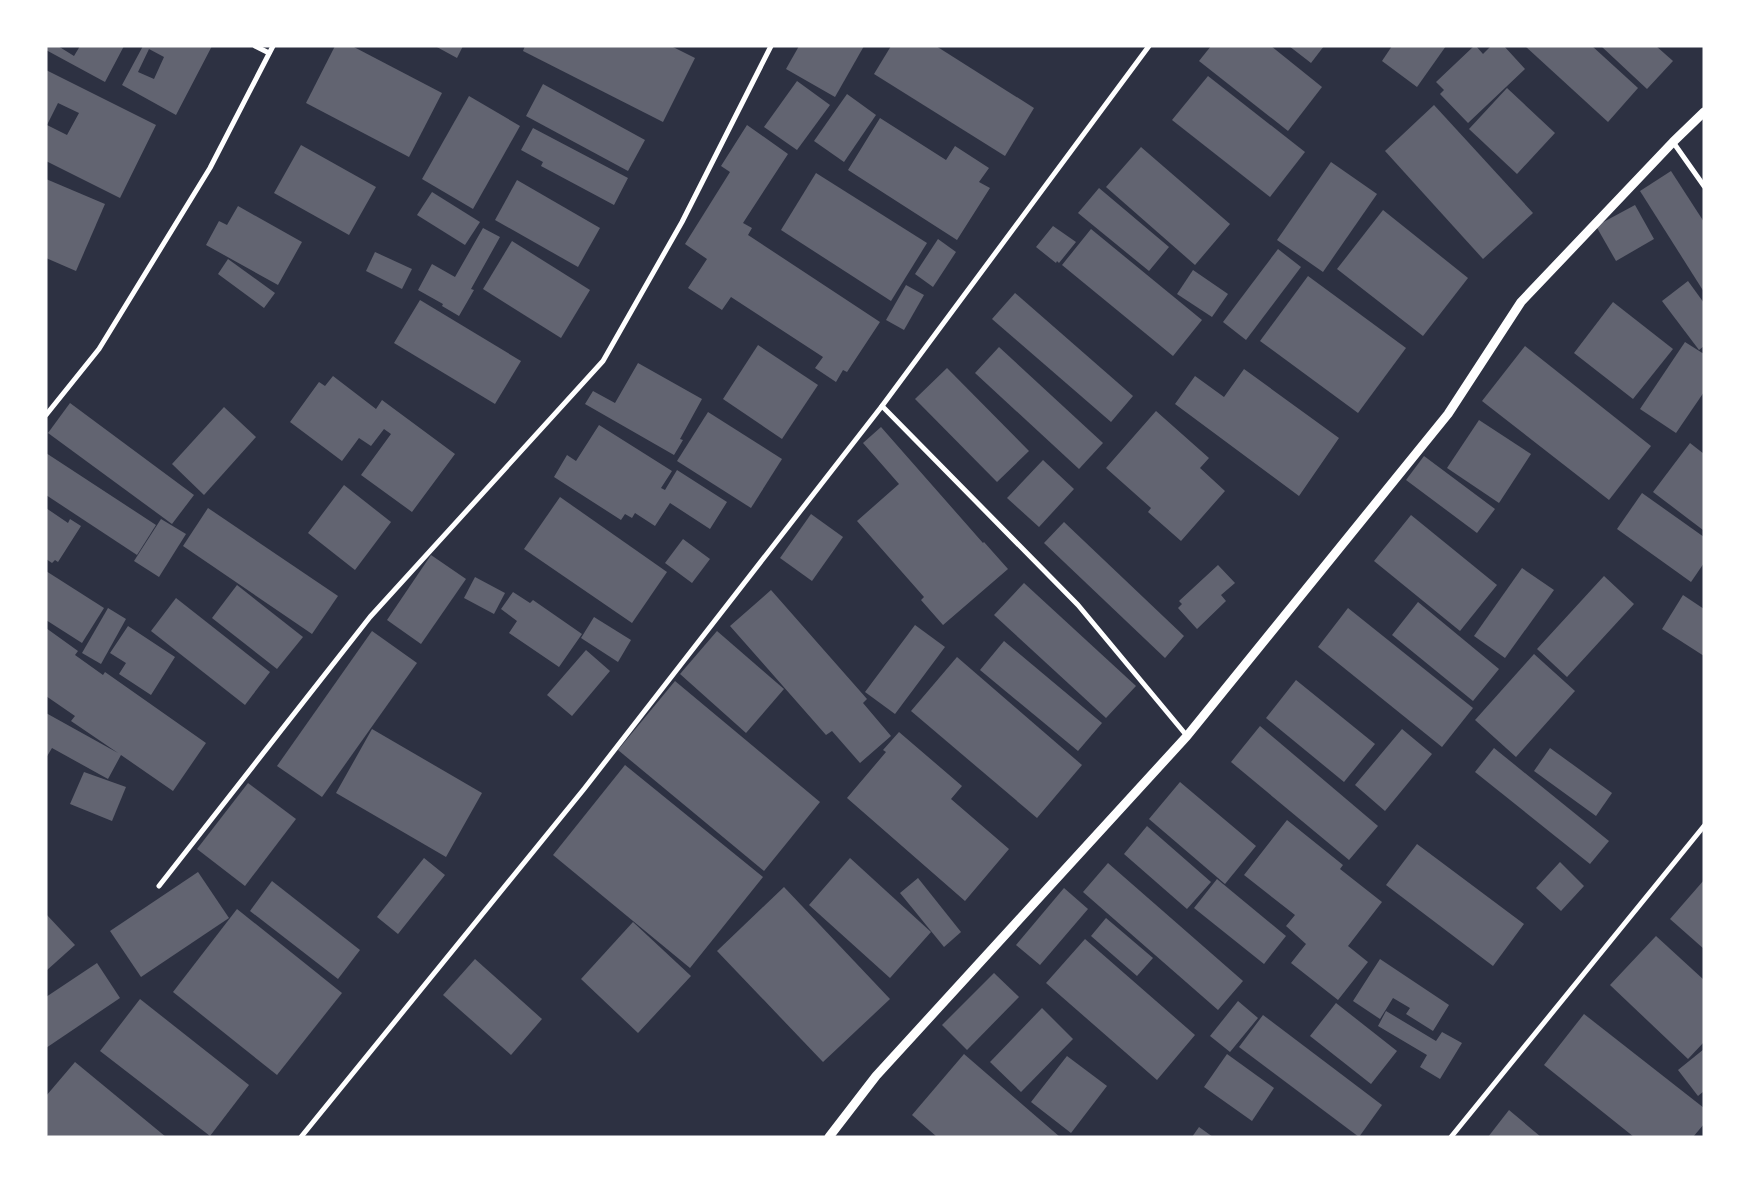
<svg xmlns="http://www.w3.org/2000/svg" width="1750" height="1183" font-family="'Noto Sans',sans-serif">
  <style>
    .building { fill: #626471; fill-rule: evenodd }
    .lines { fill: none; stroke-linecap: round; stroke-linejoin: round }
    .minor { stroke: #fff; stroke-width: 5 }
    .tertiary { stroke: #fff; stroke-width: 9 }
  </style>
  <rect width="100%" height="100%" fill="#2d3142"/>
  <!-- building -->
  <g class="building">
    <path d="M46,46H58L74,56L80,46H124L105,82L46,50Z"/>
    <path d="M143,46H212L176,115L122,85ZM149,49L164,57L154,79L138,72Z"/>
    <path d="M335,46H352L442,93L409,157L306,103Z"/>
    <path d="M435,46H463L457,58Z"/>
    <path d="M525,46H671L695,58L663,122L523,51Z"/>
    <path d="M799,46H864L835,97L786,69Z"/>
    <path d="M891,46H936L1034,108L1005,156L874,74Z"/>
    <path d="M1211,46H1271L1322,87L1288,131L1199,61Z"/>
    <path d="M1289,46H1324L1311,63Z"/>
    <path d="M1392,46H1446L1417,87L1382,61Z"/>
    <path d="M1474,46H1476L1483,54L1491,46H1504L1525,69L1468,123L1440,94L1444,90L1436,82Z"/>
    <path d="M1525,46H1592L1638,88L1608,122Z"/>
    <path d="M1601,46H1656L1673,61L1647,89Z"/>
    <path d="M46,70L156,125L120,198L46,161ZM58,103L79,113L67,135L47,125Z"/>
    <path d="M1208,76L1305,152L1270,197L1172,120Z"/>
    <path d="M797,81L830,105L797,150L764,127Z"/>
    <path d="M543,84L645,140L628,171L526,116Z"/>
    <path d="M1507,88L1555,133L1517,174L1469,129Z"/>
    <path d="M847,94L876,115L844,162L814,141Z"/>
    <path d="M469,96L520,126L473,209L422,179Z"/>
    <path d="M1434,105L1533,213L1483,259L1385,151Z"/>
    <path d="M880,118L946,160L955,146L989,168L979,182L990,188L957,240L848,170Z"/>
    <path d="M747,125L788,154L743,223L752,228L748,235L880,322L847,372L843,370L836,382L815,368L823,357L731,297L722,310L688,288L707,259L685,244L730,172L721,166Z"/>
    <path d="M533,128L628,178L614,205L541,166L543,162L521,150Z"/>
    <path d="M301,145L376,187L349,235L274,193Z"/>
    <path d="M1141,147L1230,224L1195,265L1106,187Z"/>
    <path d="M1331,162L1377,194L1323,272L1277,240Z"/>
    <path d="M1671,171L1704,222V292L1640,191Z"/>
    <path d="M816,173L927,243L891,301L781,230Z"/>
    <path d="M46,179L105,204L76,271L46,258Z"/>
    <path d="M517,180L600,228L578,267L495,220Z"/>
    <path d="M1099,188L1169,247L1149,271L1078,213Z"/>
    <path d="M432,192L480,222L465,245L417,215Z"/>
    <path d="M1635,205L1654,239L1616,261L1596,226Z"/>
    <path d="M238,206L302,242L278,285L206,245L219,221L227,225Z"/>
    <path d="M1383,210L1468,278L1423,336L1337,269Z"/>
    <path d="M1053,226L1076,242L1059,263L1057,261L1056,263L1036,247Z"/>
    <path d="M483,228L500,237L471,289L474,290L459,316L442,306L443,304L418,290L432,264L455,277Z"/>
    <path d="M1091,229L1202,320L1173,356L1062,265Z"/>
    <path d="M938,239L956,252L933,287L915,274Z"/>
    <path d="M512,241L590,290L561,338L483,289Z"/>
    <path d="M1278,249L1301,267L1246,340L1223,322Z"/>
    <path d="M375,252L412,269L402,289L366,271Z"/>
    <path d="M228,259L275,293L264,308L218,274Z"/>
    <path d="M1193,270L1228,294L1212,317L1177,294Z"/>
    <path d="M1308,276L1406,348L1358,413L1260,341Z"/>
    <path d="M1688,281L1704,303V346L1699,350L1662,301Z"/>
    <path d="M906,285L924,295L904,330L886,320Z"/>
    <path d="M1015,293L1133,396L1111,422L992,319Z"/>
    <path d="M420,300L521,361L495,404L394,343Z"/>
    <path d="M1613,302L1673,349L1633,399L1574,353Z"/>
    <path d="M1685,342L1704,354V392L1676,433L1640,409Z"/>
    <path d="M758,345L818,385L782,439L723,399Z"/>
    <path d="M1525,346L1651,446L1609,500L1482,401Z"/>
    <path d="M999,347L1103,443L1079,469L975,373Z"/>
    <path d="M638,363L702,399L680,439L683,440L674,455L585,404L593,391L615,403Z"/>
    <path d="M947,368L1029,451L997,482L915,399Z"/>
    <path d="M1244,369L1339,438L1299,496L1175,404L1195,376L1224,397Z"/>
    <path d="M333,376L376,409L382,400L455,454L412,512L361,475L391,434L384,429L371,446L359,438L342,461L290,422L319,382L325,386Z"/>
    <path d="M70,403L194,495L172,524L48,433Z"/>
    <path d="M224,407L256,437L204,495L172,464Z"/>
    <path d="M1156,411L1209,458L1200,468L1225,491L1181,541L1148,512L1151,508L1106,468Z"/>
    <path d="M708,412L782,459L751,508L677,461Z"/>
    <path d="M1479,420L1531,454L1499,503L1447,468Z"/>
    <path d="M599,425L672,471L661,488L665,490L677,470L727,502L710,529L670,503L655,526L635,513L632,518L625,514L621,520L554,477L567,455L576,461Z"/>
    <path d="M881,427L983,543L984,542L1008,569L943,625L921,600L924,597L857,521L899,484L863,443Z"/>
    <path d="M1690,443L1704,454L1703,530L1653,492Z"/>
    <path d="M46,453L156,525L137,555L46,495Z"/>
    <path d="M1424,456L1495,509L1477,533L1406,480Z"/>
    <path d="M1043,460L1074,489L1039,527L1007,498Z"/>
    <path d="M344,485L391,522L355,570L308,533Z"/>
    <path d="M1642,493L1704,537V563L1691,582L1617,529Z"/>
    <path d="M560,497L667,572L632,623L524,549Z"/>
    <path d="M46,508L68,523L70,519L81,526L58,562L55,560L52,563L46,559Z"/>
    <path d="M208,508L338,596L312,634L183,546Z"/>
    <path d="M811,514L843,537L812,581L780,558Z"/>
    <path d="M1411,515L1497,585L1460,631L1374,561Z"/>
    <path d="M161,519L186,534L159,577L134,561Z"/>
    <path d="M1064,522L1184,636L1165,658L1044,543Z"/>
    <path d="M683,539L710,559L692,583L665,563Z"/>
    <path d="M431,555L466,579L421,644L387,620Z"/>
    <path d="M1218,565L1235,583L1221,595L1226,601L1197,629L1178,608L1182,604L1179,601Z"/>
    <path d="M1522,568L1554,590L1505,658L1474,636Z"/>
    <path d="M46,571L104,608L82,643L46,620Z"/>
    <path d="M1604,576L1634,604L1567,677L1537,649Z"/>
    <path d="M475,577L505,593L494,614L464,598Z"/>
    <path d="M1024,583L1136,686L1106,718L994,615Z"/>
    <path d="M237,585L303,637L277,669L212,618Z"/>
    <path d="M771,590L867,699L863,703L891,736L860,763L832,731L826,735L730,626Z"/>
    <path d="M513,592L530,603L533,600L582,634L559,667L509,633L517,621L501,609Z"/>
    <path d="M1683,595L1704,609V656L1662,629Z"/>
    <path d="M176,598L270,672L245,705L151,631Z"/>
    <path d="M1418,602L1499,669L1473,701L1392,635Z"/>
    <path d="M108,608L126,619L101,664L82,653Z"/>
    <path d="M1348,608L1473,708L1442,747L1318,647Z"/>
    <path d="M594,617L631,640L618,662L581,638Z"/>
    <path d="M915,625L945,647L895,714L865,692Z"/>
    <path d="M128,626L175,657L151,695L119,674L126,663L110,653Z"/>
    <path d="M46,628L78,651L75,655L103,675L105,672L206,743L173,791L121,755L108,779L52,748L46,758V713L118,753L71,721L75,716L46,696Z"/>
    <path d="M372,631L417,663L322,797L277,766Z"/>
    <path d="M717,631L784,689L746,733L680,674Z"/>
    <path d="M1004,641L1102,723L1078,751L980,670Z"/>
    <path d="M586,650L610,671L572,716L547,695Z"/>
    <path d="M1534,654L1575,691L1516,757L1475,720Z"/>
    <path d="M957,657L1082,765L1037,818L911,711Z"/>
    <path d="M1296,680L1375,744L1344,782L1266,718Z"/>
    <path d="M675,681L820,802L764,871L618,750Z"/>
    <path d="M1260,726L1378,826L1349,860L1231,762Z"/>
    <path d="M372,729L482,793L446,857L336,793Z"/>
    <path d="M1402,729L1432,754L1385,811L1355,785Z"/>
    <path d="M899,732L962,786L951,799L1009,849L965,901L847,798L886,752L883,750Z"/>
    <path d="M1494,748L1609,841L1590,864L1475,772Z"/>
    <path d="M1550,748L1612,793L1596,816L1534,771Z"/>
    <path d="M625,765L763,877L690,968L553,855Z"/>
    <path d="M84,772L126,787L112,821L70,804Z"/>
    <path d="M1180,782L1256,846L1225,884L1149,819Z"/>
    <path d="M248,783L296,819L245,886L197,849Z"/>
    <path d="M1287,820L1343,865L1340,869L1382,902L1348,946L1368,962L1338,1000L1291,963L1306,944L1286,926L1295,915L1244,875Z"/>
    <path d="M1147,826L1211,882L1187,909L1124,854Z"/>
    <path d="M1417,844L1524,924L1493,966L1386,885Z"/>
    <path d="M424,858L445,875L398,934L377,917Z"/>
    <path d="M850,858L931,932L890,978L809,905Z"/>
    <path d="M1560,862L1584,886L1561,911L1536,888Z"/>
    <path d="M1108,863L1243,981L1218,1010L1083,892Z"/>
    <path d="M198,872L229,918L141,977L110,931Z"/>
    <path d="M918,878L961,932L944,947L900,893Z"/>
    <path d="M1217,879L1286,936L1264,964L1194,908Z"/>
    <path d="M1704,880V949L1670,919Z"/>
    <path d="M272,881L360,950L338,979L250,911Z"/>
    <path d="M784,887L890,999L823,1062L717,951Z"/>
    <path d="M1064,888L1088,909L1040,965L1016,945Z"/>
    <path d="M237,909L342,993L277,1075L173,992Z"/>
    <path d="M46,914L75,945L46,971Z"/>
    <path d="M1106,918L1153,958L1137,976L1091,936Z"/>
    <path d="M633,922L691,976L638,1033L581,979Z"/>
    <path d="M1656,936L1704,980V1042L1688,1059L1610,985Z"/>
    <path d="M1085,939L1195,1035L1157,1080L1046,983Z"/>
    <path d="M475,959L542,1019L511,1055L443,995Z"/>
    <path d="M1380,959L1449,1005L1433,1031L1406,1014L1410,1008L1393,998L1380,1019L1353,1001Z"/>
    <path d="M97,963L120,998L46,1048V997Z"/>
    <path d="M994,973L1019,997L967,1050L942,1025Z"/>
    <path d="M140,999L249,1085L210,1136L100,1051Z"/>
    <path d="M1238,1001L1258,1018L1230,1052L1210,1036Z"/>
    <path d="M1336,1003L1397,1051L1371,1084L1310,1036Z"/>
    <path d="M1042,1008L1073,1039L1021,1092L990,1062Z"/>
    <path d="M1386,1011L1436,1041L1442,1032L1462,1043L1440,1079L1420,1067L1427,1055L1378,1026Z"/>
    <path d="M1584,1014L1704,1108V1124L1693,1137H1634L1544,1065Z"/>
    <path d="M1263,1015L1382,1105L1359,1137L1239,1047Z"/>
    <path d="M1704,1049V1091L1698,1096L1678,1070Z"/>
    <path d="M964,1054L1060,1137H937L912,1115Z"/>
    <path d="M1227,1054L1274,1088L1252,1121L1204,1087Z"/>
    <path d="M1067,1056L1107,1086L1071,1133L1031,1102Z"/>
    <path d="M75,1062L166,1137H49L46,1134V1096Z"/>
    <path d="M1509,1110L1541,1137H1488Z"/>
    <path d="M1199,1127L1213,1137H1192Z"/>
  </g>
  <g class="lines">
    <!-- minor -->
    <g class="minor">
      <path d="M255,46L269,53"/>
      <path d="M1673,142L1704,186"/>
      <path d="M882,406L1078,605L1187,736"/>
      <path d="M46,415L99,349L210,168L273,46"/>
      <path d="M159,886L370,617L603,361L682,222L771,46"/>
      <path d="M301,1137L584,789L882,406L1149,46"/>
      <path d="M1451,1137L1704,826"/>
    </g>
    <!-- tertiary -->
    <path class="tertiary" d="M829,1137L876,1076L1187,736L1448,414L1521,302L1673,142L1704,112"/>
  </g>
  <!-- border -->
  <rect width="1750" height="1183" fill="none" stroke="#ffffff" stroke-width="95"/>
</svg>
